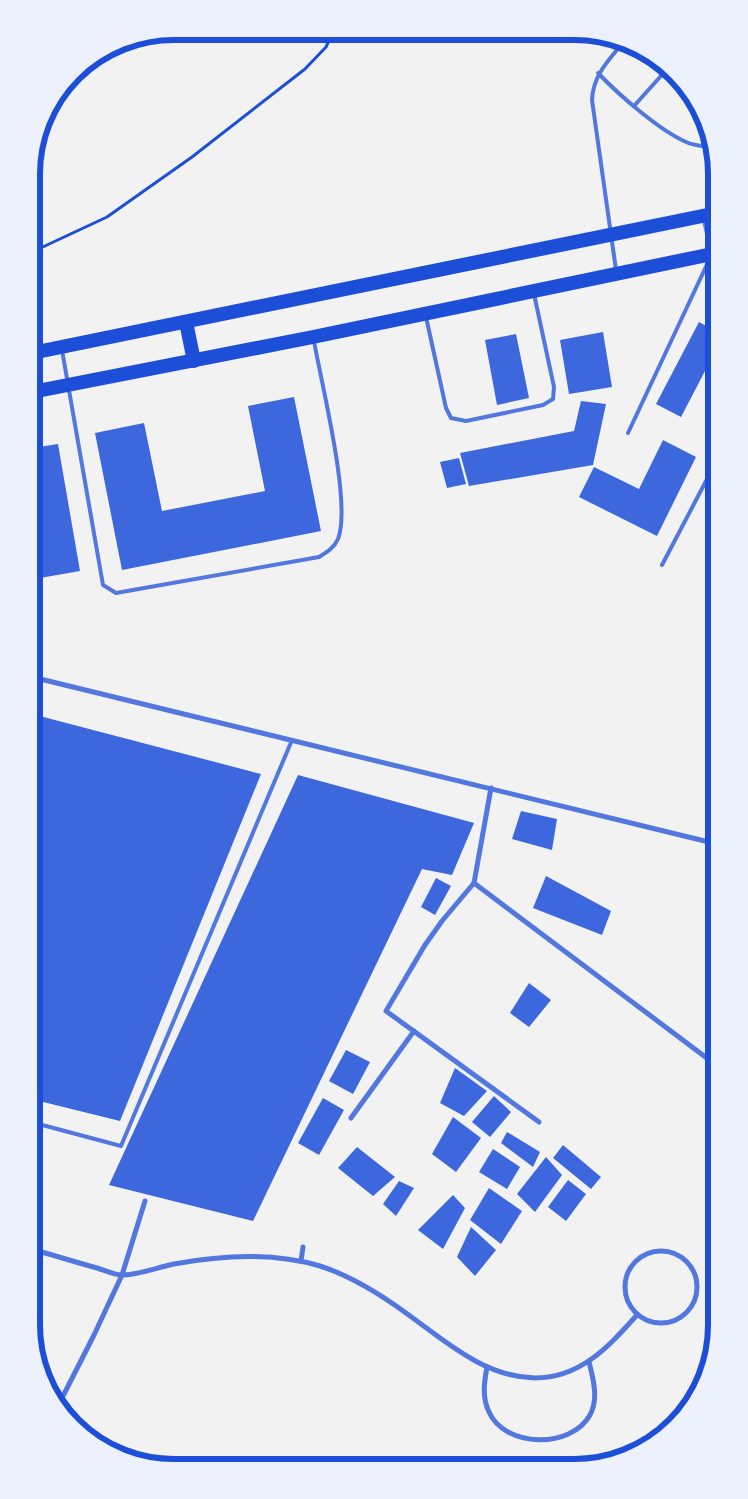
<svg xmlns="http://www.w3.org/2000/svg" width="748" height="1499" font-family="Figtree,sans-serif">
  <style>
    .building { fill: #3d67dc }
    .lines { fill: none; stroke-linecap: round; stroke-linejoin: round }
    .path { stroke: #1d4ed8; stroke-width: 3 }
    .service { stroke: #5277de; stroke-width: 4 }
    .minor { stroke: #5277de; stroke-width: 5 }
    .trunk { stroke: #1d4ed8; stroke-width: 14 }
    .rim { fill: none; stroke: #1d4ed8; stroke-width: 6 }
  </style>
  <rect width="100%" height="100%" fill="#f2f2f2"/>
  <!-- building -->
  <g class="building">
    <path d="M699,322L717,332V348L681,417L656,404Z"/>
    <path d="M603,332L612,387L569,394L560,340Z"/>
    <path d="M516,334L529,398L497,405L485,340Z"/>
    <path d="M294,397L321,531L122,570L95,433L144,423L162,511L265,491L248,406Z"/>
    <path d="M581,401L606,404L593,465L469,486L460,453L574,431Z"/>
    <path d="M663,440L696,457L657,536L579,497L594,467L639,489Z"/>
    <path d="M58,444L80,571L40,578L32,532V448Z"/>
    <path d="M459,458L466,484L447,488L440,462Z"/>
    <path d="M32,714L261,774L120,1121L31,1099Z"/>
    <path d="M298,775L474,823L452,875L422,869L253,1221L109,1185Z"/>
    <path d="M521,811L557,819L552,850L512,839Z"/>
    <path d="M546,876L611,911L602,935L533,908Z"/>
    <path d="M436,878L451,886L435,915L421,907Z"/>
    <path d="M529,983L551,1000L529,1027L510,1013Z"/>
    <path d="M346,1050L370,1062L353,1094L329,1081Z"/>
    <path d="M455,1068L487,1091L464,1116L440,1103Z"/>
    <path d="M494,1096L511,1112L490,1137L472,1122Z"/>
    <path d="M323,1098L344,1110L319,1155L298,1143Z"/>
    <path d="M453,1117L481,1138L456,1172L432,1154Z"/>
    <path d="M507,1132L540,1152L533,1167L501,1143Z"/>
    <path d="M563,1145L601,1177L591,1189L553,1158Z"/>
    <path d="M357,1147L395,1177L373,1196L338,1168Z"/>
    <path d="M493,1149L520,1167L507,1189L479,1172Z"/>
    <path d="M546,1157L562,1175L535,1212L517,1194Z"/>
    <path d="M568,1180L586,1194L566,1221L548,1207Z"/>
    <path d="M399,1181L414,1188L396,1216L383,1204Z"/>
    <path d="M489,1188L522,1211L501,1244L470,1220Z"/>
    <path d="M453,1195L465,1208L443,1249L418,1230Z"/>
    <path d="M471,1227L496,1250L475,1276L457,1257Z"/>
  </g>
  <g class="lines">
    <!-- path -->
    <path class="path" d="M32,252L107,217L192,157L305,69L326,47L333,32"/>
    <!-- service -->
    <g class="service">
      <path d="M598,73C619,95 659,130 686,142C694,146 703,146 712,147"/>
      <path d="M634,106L669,67"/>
      <path d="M704,220L711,252"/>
      <path d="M616,270L592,100C593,76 607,62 622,44"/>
      <path d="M426,317L446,408L451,418L466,421L543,405L553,399L554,387L534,294"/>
      <path d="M62,350L103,585L116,593L319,557C327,552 334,548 338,539C352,504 321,382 314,341"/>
      <path d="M628,433L710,258"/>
      <path d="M662,565L717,460"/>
      <path d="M32,571H34L32,562"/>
      <path d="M31,1122L121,1146L292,740"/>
    </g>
    <!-- minor -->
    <g class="minor">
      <path d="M32,677L717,844"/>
      <path d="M474,883L442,921L425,945L386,1011L539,1122"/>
      <path d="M474,883L716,1065"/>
      <path d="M474,883L491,788"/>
      <path d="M351,1118L414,1031"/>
      <path d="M31,1249C53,1255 75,1262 97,1268C104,1270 114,1275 122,1275C139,1275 158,1267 174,1264C222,1255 273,1252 320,1266C351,1276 380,1294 406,1313C445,1341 484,1377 535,1378C581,1378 609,1346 637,1315"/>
      <circle cx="661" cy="1287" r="36"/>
      <path d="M301,1261L303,1247"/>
      <path d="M487,1367C484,1383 482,1397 489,1412C505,1448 571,1449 590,1415C599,1399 593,1378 589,1362"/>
      <path d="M60,1402L94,1335L122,1275L145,1201"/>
    </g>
    <!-- trunk -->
    <g class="trunk">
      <path d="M186,322L194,361"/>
      <path d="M32,353L717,213"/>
      <path d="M32,392L313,337L717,253"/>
    </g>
  </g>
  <!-- crop -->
  <path d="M0 0H748V1499H0ZM174 40H574A134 134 0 0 1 708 174V1325A134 134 0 0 1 574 1459H174A134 134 0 0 1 40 1325V174A134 134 0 0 1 174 40Z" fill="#edf1fc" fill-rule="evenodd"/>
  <path class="rim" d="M174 40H574A134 134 0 0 1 708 174V1325A134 134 0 0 1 574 1459H174A134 134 0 0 1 40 1325V174A134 134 0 0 1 174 40Z"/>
</svg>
